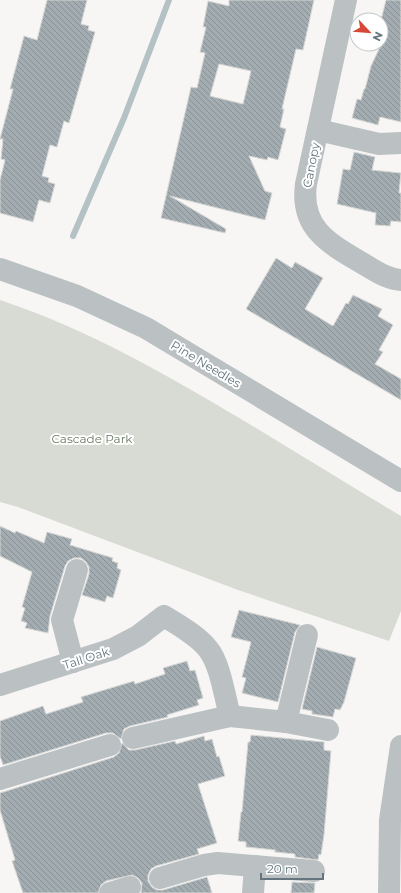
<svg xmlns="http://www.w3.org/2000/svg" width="401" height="893" font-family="Montserrat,sans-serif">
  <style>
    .green { fill: #d7dbd3 }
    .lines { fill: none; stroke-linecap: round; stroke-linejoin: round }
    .stream { stroke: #b5c2c5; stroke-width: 6 }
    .building { fill: url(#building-back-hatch); stroke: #d8d8d6; fill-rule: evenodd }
    .minor { stroke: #bbc1c3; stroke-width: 22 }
    .labels { text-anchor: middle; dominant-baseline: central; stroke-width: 4; stroke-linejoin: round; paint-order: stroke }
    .street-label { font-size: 12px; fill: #64757d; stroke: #fff }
    .park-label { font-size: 12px; fill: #6d7a66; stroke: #fff }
  </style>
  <defs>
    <pattern id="building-back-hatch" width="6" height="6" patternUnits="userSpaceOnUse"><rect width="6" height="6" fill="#a3adb1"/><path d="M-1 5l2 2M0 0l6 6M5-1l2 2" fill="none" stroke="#889195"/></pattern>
  </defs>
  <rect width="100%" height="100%" fill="#f7f6f4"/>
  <!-- green -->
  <path class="green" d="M0,300C88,329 167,375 246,422C297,453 349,485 401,516V611L389,641L238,590L18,507L0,502Z"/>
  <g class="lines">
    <!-- stream -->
    <path class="stream" d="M73,236L124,118L169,0"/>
  </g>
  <!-- building -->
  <g class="building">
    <path d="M47,0H87L81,24L89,26L88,30L95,32L69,123L64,121L57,147L50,145L42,176L49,178L48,182L55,184L50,203L39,200L33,222L0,213V180L5,160L1,159L3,139H0L13,89H10L24,36L37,40Z"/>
    <path d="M229,0H314L303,50L296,49L282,109H284L280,127L286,129L278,160L268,157L267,160L249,156L265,191L272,193L265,220L170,196L226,229L225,233L161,218L191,87L197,88L205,53L200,52L206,27H203L208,1L229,6ZM219,64L251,71L243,104L210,96Z"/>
    <path d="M386,0H401V122L380,117L378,125L352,118L357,99L361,100L364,89H365L371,66L380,47L375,46V44H381V20Z"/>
    <path d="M354,152L375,157L372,170L401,173L399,193H401V222L391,221L390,226L375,225L376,213L337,204L343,169L350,170Z"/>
    <path d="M276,258L292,268L295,262L323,278L305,309L333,326L346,303L348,304L353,295L382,309L378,316L393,325L379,350L383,352L375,364L401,379V400L246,309Z"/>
    <path d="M0,526L15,533L16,531L44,543L47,532L72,539L70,545L113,558L112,561L118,563L117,568L121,570L113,598L107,596L105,602L82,595L89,574V567L86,562L81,558H74L68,561L65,566L50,616L48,633L25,628L27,623L21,621L25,608L22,607L32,572L0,556Z"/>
    <path d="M239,610L300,625L295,632L278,702L242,693L246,678L242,677L251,642L231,637Z"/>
    <path d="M317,647L356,658L344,702L340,710L335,709L333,717L312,714V711L302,709Z"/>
    <path d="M187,661L190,671L195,670L203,698L197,700L199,705L167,715L168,717L130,726L124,729L121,739L113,733H106L3,765L0,756V721L43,706L46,714L83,702L81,697L134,681L135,684L165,674L163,668Z"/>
    <path d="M251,735L324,742V750L331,751L324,835L321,855L319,854L318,860L295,857V854L275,852V850L246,847V842L238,841L241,812H242L248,742H250Z"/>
    <path d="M204,736L205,741L212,739L217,757L219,756L225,776L198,784L217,843L197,849L199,854L156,866L151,869L148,875V881L152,887L157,890H163L207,877L212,893H141L142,883L138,878L132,875L106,881L101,885L98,893H23L12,861L15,860L0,810V793L114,757L119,753L122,743L129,750H135L175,741L176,744Z"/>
    <path d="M292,882L315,883L314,893H291Z"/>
  </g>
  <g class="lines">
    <!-- minor -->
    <g class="minor">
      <path d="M346,0L306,184C300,228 328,243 362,263C374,270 386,279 401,280"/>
      <path d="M318,130L379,144L401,143"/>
      <path d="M0,269L77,296L146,328L401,481"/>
      <path d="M73,662L62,620L77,570"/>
      <path d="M0,685L113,649L138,636L164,616C178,625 197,635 208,649C220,663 225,698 230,716"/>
      <path d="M286,722L307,635"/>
      <path d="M133,738L230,716L286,722L328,730"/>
      <path d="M0,779L110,745"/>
      <path d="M160,878L204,865L218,863L314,871"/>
      <path d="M110,893L130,887"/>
      <path d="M253,893L255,866"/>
      <path d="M389,893L390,820L401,746"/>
    </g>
  </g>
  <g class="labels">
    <!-- street labels -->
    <g class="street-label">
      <text transform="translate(311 165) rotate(-79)">Canopy</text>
      <text transform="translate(206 364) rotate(31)">Pine Needles</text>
      <text transform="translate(86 658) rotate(-18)">Tall Oak</text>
    </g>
    <!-- park labels -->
    <g class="park-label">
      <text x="92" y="438">Cascade Park</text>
    </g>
  </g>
  <!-- north arrow -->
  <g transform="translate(369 32) rotate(116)"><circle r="19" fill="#ffffff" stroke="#c1c8cb"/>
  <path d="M0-3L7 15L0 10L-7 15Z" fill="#d64835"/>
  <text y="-6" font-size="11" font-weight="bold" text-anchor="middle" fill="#64757d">N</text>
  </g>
  <!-- scale -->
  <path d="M261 873v6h62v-6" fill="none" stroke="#64757d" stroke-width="2"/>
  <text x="267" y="873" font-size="12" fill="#64757d" stroke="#ffffff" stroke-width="3" paint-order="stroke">20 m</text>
</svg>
